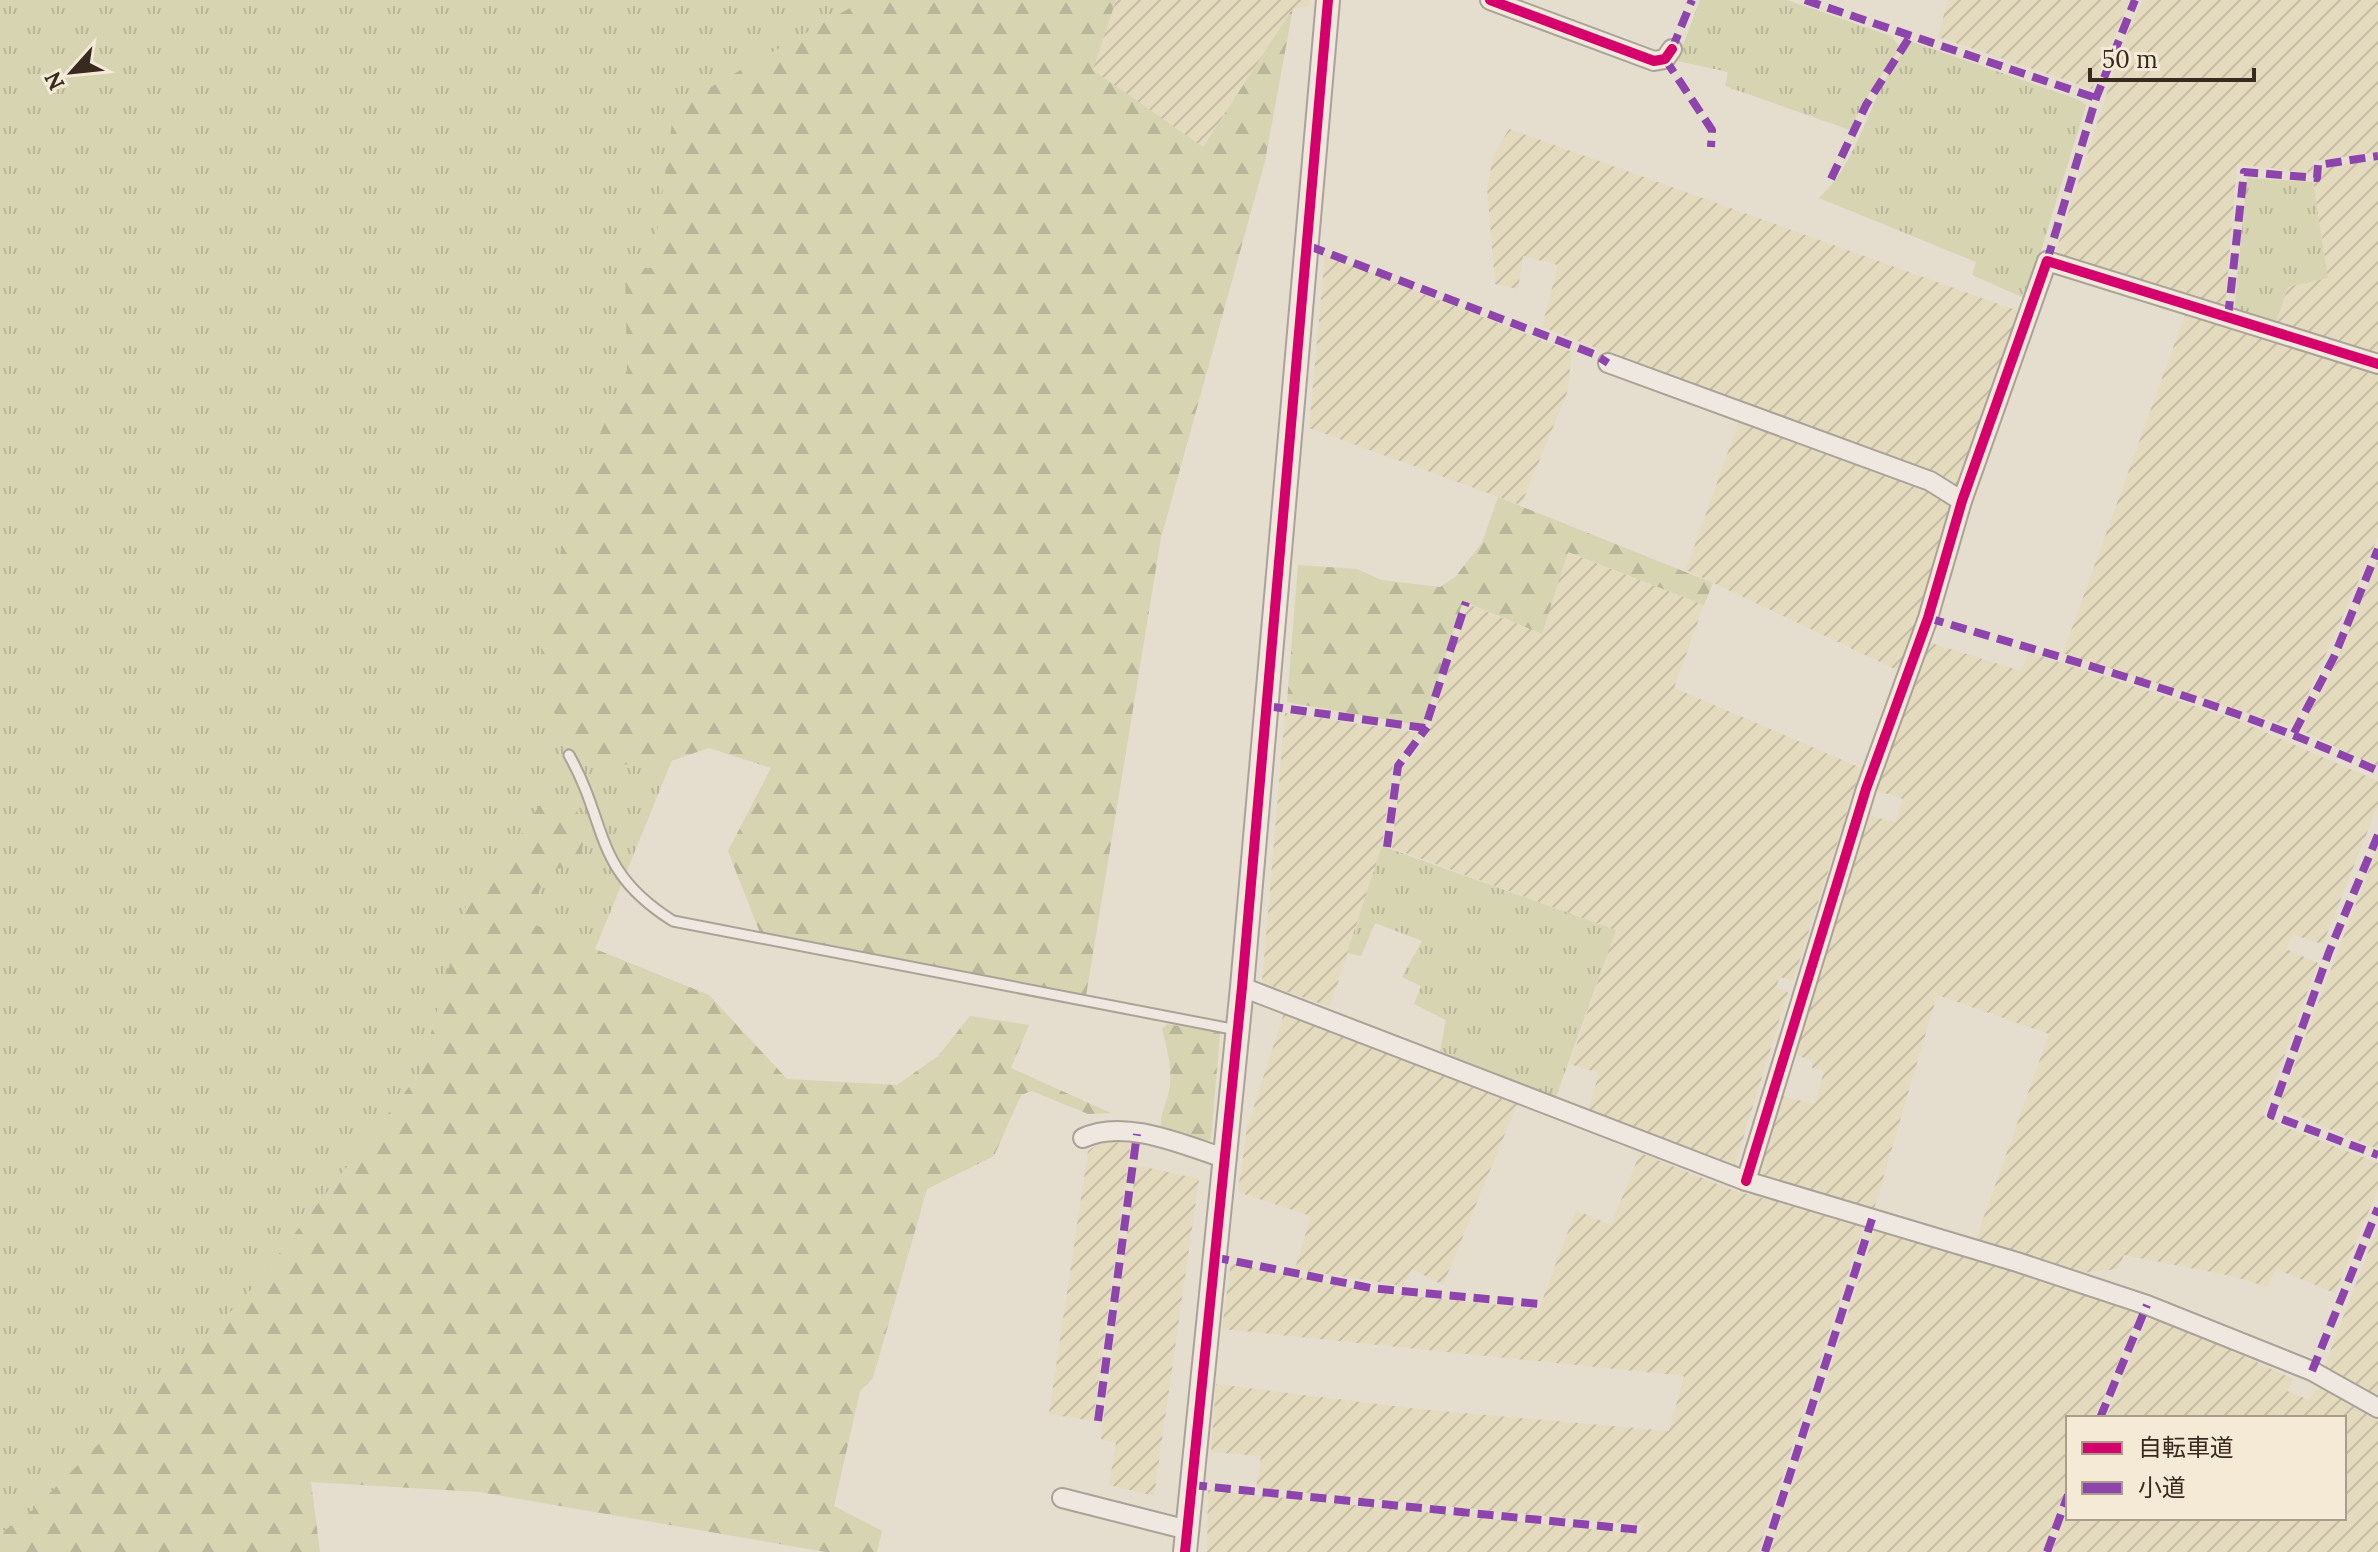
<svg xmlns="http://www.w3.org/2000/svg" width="2378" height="1552" font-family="Lora,'Noto Sans JP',serif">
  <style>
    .farmland { fill: url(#farmland-furrows) }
    .grass { fill: url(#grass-tufts) }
    .forest { fill: url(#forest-firs) }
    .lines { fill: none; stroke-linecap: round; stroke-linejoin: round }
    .service-casing { stroke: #aaa297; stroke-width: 13 }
    .minor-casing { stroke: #aaa297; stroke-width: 22 }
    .tertiary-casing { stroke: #aaa297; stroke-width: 26 }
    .service { stroke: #eee8e0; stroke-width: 9 }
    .minor { stroke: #eee8e0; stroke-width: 18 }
    .tertiary { stroke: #eee8e0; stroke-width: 22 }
    .quiet { stroke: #8e44ad; stroke-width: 8; stroke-dasharray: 16 8; stroke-linecap: butt }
    .cycleway-casing { stroke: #f5ead5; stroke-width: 15 }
    .cycleway { stroke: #d6006c; stroke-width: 10 }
  </style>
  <defs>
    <pattern id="farmland-furrows" width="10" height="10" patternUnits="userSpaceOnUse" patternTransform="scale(2)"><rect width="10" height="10" fill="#e4dbbf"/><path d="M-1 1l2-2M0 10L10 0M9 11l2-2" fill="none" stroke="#c4bca4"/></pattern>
    <pattern id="grass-tufts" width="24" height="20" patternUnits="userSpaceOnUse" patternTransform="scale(2)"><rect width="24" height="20" fill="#d6d4b1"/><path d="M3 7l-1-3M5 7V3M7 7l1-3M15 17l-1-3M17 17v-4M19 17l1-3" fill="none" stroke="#b8b698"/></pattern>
    <pattern id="forest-firs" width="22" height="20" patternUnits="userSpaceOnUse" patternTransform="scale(2)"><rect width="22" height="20" fill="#d6d4b1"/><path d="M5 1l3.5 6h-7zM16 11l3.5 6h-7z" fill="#b8b698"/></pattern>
  </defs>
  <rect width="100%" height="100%" fill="#e5ddce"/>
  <!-- farmland -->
  <g class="farmland">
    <path d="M1116,0H1311V5L1293,9L1201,150L1092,70Z"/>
    <path d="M1948,0H2130L2092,89L1938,37Z"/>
    <path d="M2143,0H2378V152L2314,161L2312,173L2237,164L2225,307L2055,254L2124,40Z"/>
    <path d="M1509,129L2021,312L1959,484L1953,487L1542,327L1558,265L1523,256L1518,289L1495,284L1487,187L1494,154Z"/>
    <path d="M2378,160V357L2275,325L2288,286L2328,278L2313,182L2321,181L2322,168Z"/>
    <path d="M1325,255L1572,352L1567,393L1521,505L1309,428Z"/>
    <path d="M2186,312L2378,370V537L2295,723L2289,726L2063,653Z"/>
    <path d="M1740,418L1938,492L1948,503L1951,512L1899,671L1686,570Z"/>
    <path d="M1567,552L1704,605L1674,688L1861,768L1793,981L1780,977L1776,987L1788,992L1734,1168L1588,1111L1599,1073L1570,1064L1615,930L1392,848L1401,769L1426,741L1468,604L1542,634Z"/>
    <path d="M2378,560V768L2303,731L2302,727L2336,662Z"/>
    <path d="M1925,641L2021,671L2029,652L2237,720L2378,781V805L2323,944L2293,935L2286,949L2318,963L2263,1115L2285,1127L2378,1163V1189L2335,1293L2276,1269L2267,1287L2232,1276L2124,1255L2118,1269L2082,1273L1976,1239L2049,1034L1937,995L1874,1209L1761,1179L1756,1170L1778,1095L1815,1104L1824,1071L1812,1068V1060L1791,1054L1866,815L1895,822L1903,799L1875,790Z"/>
    <path d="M1285,713L1420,733L1393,764L1382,846L1330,1007L1262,983Z"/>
    <path d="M2378,846V1149L2278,1108Z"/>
    <path d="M1285,1010L1518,1102L1443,1285L1412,1269L1403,1286L1295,1269L1311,1216L1238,1192L1247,1128Z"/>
    <path d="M1131,1141L1093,1421L1049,1414L1088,1151L1098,1144Z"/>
    <path d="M1640,1153L1732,1190L1864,1225L1758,1552H1207L1208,1490L1640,1534L1642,1525L1256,1488L1261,1456L1211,1452L1216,1384L1418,1409L1669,1431L1684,1376L1222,1329L1231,1263L1370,1292L1539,1309L1576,1210L1611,1225Z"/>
    <path d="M1136,1165L1199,1179L1154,1496L1109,1485L1116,1443L1101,1439Z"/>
    <path d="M2378,1226V1399L2323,1370Z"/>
    <path d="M1876,1228L2137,1308L2138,1314L2095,1418H2068V1484L2043,1552H1770Z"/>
    <path d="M2160,1317L2293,1379L2287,1391L2309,1400L2319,1386L2378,1418V1552H2052L2068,1508V1518H2344V1418H2106L2146,1322Z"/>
  </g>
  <!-- grass -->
  <g class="grass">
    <path d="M0,0H953L716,652L523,1126L0,1552Z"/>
    <path d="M1700,0H1787L1891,36L1899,46L1898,51L1862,104L1850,130L1725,86L1728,72L1677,61Z"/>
    <path d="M1912,42L2080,100L2086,105L2026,299L1972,275L1976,262L1819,198C1864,157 1869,86 1912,42Z"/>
    <path d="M2247,178L2313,182L2328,278L2288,287L2275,325L2234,312Z"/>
    <path d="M1382,846L1616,930L1556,1097L1440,1051L1446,1020L1414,1004L1421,986L1402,977L1422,941L1375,923L1361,956L1347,953Z"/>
  </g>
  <!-- forest -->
  <g class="forest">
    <path d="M864,0H1116L1093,70L1203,147L1293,8L1265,161L1161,538L1086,996L760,933L728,851L771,768L709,748L671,761L608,766L576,752L554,712L541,650L570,505L627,370L625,268H652L674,108Z"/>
    <path d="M1498,497L1713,583L1704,605L1568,552L1542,634L1463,601L1423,726L1287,702L1298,565L1357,569L1381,580L1440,587L1455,577L1482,543Z"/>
    <path d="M559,798L575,809L586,824L580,863L548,871L526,921L709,995L787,1079L897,1085L938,1056L970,1016L1029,1025L1011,1068L1111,1113L1088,1114L1032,1091L1021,1095L994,1156L927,1189L873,1378L860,1391L834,1506L882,1531L877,1552H826L479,1492L311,1482L320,1552H0V1534L34,1509L245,1297L420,1073L468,898L512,849L539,806Z"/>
    <path d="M1167,1024L1220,1033L1211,1139L1205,1143L1161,1131C1159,1114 1167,1103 1170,1087C1172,1066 1167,1049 1162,1029Z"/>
  </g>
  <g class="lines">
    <defs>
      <path id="service" d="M569,755C609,826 592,870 673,921L1237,1030"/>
      <g id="minor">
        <path d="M1490,0L1654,61L1665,59L1672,49"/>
        <path d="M1608,363L1930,481L1962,501"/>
        <path d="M1242,987L1746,1181L2017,1262L2147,1305L2312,1371L2378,1408"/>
        <path d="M1083,1138C1124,1118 1184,1145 1224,1158"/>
        <path d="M1746,1181L1866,789L1928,618L1962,501L2047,261L2378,364"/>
        <path d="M1062,1498L1188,1530"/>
      </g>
      <path id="tertiary" d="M1185,1552L1242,987L1328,0"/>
    </defs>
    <!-- service casing -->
    <use href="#service" class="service-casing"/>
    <!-- minor casing -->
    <use href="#minor" class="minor-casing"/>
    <!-- tertiary casing -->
    <use href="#tertiary" class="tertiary-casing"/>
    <!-- service -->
    <use href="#service" class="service"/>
    <!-- minor -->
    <use href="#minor" class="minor"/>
    <!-- tertiary -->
    <use href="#tertiary" class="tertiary"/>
    <!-- quiet -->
    <g class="quiet">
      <path d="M1805,0L2096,98"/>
      <path d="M1672,49L1692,0"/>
      <path d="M1665,59L1712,130L1711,147"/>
      <path d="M1831,179L1866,105L1911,35"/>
      <path d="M1309,246L1594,354L1608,363"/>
      <path d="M2047,261L2096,98L2135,0"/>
      <path d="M2228,317L2244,172L2317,178L2318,165L2378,156"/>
      <path d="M1928,618C2080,663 2234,705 2378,771"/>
      <path d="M1267,706L1425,728L1466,602"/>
      <path d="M2294,733L2334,657L2378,549"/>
      <path d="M2378,835L2329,952L2271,1115L2378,1155"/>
      <path d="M1387,847L1398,766L1427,727"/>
      <path d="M1213,1257L1371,1288L1540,1304"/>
      <path d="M2312,1371L2378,1208"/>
      <path d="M2100,1418L2147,1305"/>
      <path d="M1098,1421L1137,1134"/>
      <path d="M1191,1485L1641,1530"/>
      <path d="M1765,1552L1872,1219"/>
      <path d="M2047,1552L2068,1495"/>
    </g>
    <defs>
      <g id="cycleway">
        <path d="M1490,0L1654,61L1665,59L1672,49"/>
        <path d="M1746,1181L1866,789L1928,618L1962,501L2047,261L2378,364"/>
        <path d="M1185,1552L1242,987L1328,0"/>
      </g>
    </defs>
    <!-- cycleway casing -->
    <use href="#cycleway" class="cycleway-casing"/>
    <!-- cycleway -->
    <use href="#cycleway" class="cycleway"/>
  </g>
  <!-- legend -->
  <rect x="2066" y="1416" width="280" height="104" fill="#f5ead5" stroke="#aa9d8c" stroke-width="2"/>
  <rect x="2082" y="1442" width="40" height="12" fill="#d6006c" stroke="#aa9d8c" stroke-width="2"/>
  <text x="2138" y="1456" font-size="24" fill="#392a1f">自転車道</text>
  <rect x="2082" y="1482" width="40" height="12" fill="#8e44ad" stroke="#aa9d8c" stroke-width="2"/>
  <text x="2138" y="1496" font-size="24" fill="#392a1f">小道</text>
  <!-- north arrow -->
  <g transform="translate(72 72) rotate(243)" stroke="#f5ead5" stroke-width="6" paint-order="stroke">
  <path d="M0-6L14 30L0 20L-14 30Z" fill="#392a1f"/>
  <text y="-12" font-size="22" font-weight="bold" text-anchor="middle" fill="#392a1f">N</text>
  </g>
  <!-- scale -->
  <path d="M2090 68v12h164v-12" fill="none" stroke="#392a1f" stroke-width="4"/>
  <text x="2102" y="68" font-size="24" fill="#392a1f" stroke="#f5ead5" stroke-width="6" paint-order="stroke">50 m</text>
</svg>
